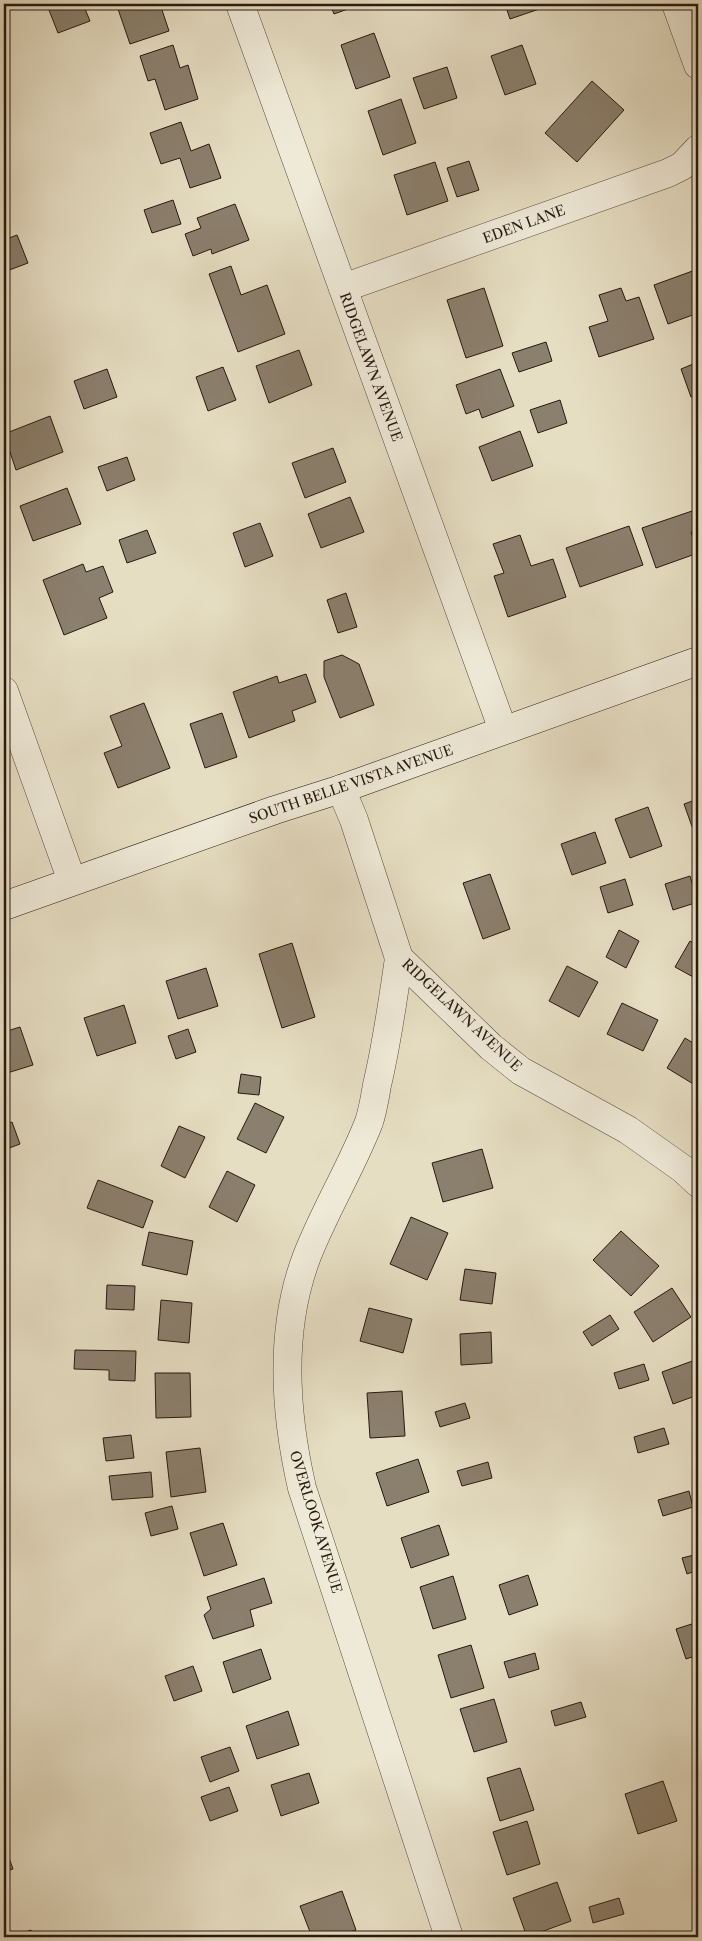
<svg xmlns="http://www.w3.org/2000/svg" width="702" height="1941" font-family="'Libre Caslon Text',serif">
  <style>
    .building { fill: #8b7f6d; stroke: #281910 }
    .lines { fill: none; stroke-linecap: round; stroke-linejoin: round }
    .street-casing { stroke: #584a3d; stroke-width: 29 }
    .secondary-casing { stroke: #281910; stroke-width: 29 }
    .street { stroke: #efead8; stroke-width: 28 }
    .secondary { stroke: #efead8; stroke-width: 28 }
    .labels { text-anchor: middle; dominant-baseline: central; stroke-width: 4; stroke-linejoin: round; paint-order: stroke }
    .street-label { font-size: 14px; fill: #281910; stroke: #efead8 }
  </style>
  <rect width="100%" height="100%" fill="#e6dec3"/>
  <filter id="stains"><feTurbulence type="fractalNoise" baseFrequency=".004" numOctaves="4"/><feColorMatrix values="0 0 0 0 .2 0 0 0 0 .09 0 0 0 0 .02 0 0 0 .5 -.17"/></filter>
  <radialGradient id="worn" r=".72"><stop offset=".6" stop-color="#630" stop-opacity="0"/><stop offset="1" stop-color="#630" stop-opacity=".3"/></radialGradient>
  <!-- building -->
  <g class="building">
    <path d="M50,4H83L90,21L58,33L47,5Z"/>
    <path d="M124,4H160L169,31L130,44L117,6Z"/>
    <path d="M330,4H362L334,14Z"/>
    <path d="M505,4H554L510,19Z"/>
    <path d="M374,33L390,77L356,89L341,45Z"/>
    <path d="M173,45L180,68L188,65L198,99L165,110L155,79L148,81L140,56Z"/>
    <path d="M522,45L536,84L505,95L491,56Z"/>
    <path d="M447,67L457,98L424,109L413,78Z"/>
    <path d="M592,81L624,110L577,162L545,133Z"/>
    <path d="M401,99L416,143L383,155L368,111Z"/>
    <path d="M181,122L191,151L209,144L221,178L190,188L180,158L161,164L150,133Z"/>
    <path d="M469,161L479,190L457,197L447,168Z"/>
    <path d="M435,162L448,201L407,215L394,175Z"/>
    <path d="M173,200L181,224L152,233L144,210Z"/>
    <path d="M235,204L249,240L212,254L211,249L193,256L185,234L201,228L197,218Z"/>
    <path d="M17,235L28,263L4,272V240Z"/>
    <path d="M231,266L241,295L267,285L285,334L238,352L209,274Z"/>
    <path d="M698,269V313L668,324L654,285Z"/>
    <path d="M484,288L503,346L466,358L447,300Z"/>
    <path d="M621,288L626,301L639,297L654,339L599,357L589,327L608,321L599,295Z"/>
    <path d="M546,342L552,361L519,372L512,353Z"/>
    <path d="M299,350L312,385L269,403L256,366Z"/>
    <path d="M698,362V395L691,397L681,369Z"/>
    <path d="M223,367L236,400L208,411L196,377Z"/>
    <path d="M107,369L117,397L84,409L74,381Z"/>
    <path d="M500,369L514,406L482,418L479,409L466,414L456,385Z"/>
    <path d="M560,400L567,423L538,433L530,410Z"/>
    <path d="M50,416L63,452L16,470L4,434Z"/>
    <path d="M520,431L533,466L492,481L479,447Z"/>
    <path d="M333,448L346,482L305,498L292,463Z"/>
    <path d="M127,457L135,480L107,491L98,467Z"/>
    <path d="M67,488L81,524L33,541L20,506Z"/>
    <path d="M350,497L364,532L321,548L308,514Z"/>
    <path d="M698,509V530L691,532L698,553L656,568L642,528Z"/>
    <path d="M260,523L273,556L245,567L233,533Z"/>
    <path d="M629,526L643,565L580,587L566,548Z"/>
    <path d="M147,530L156,553L127,563L119,540Z"/>
    <path d="M520,535L531,566L553,559L566,597L508,617L494,576L504,573L493,544Z"/>
    <path d="M83,564L86,572L103,566L113,592L99,598L107,618L64,635L43,580Z"/>
    <path d="M346,593L357,627L338,633L327,600Z"/>
    <path d="M342,655L359,664L374,705L340,718L324,677V661Z"/>
    <path d="M306,674L316,702L292,711L295,721L249,738L233,692L277,676L279,683Z"/>
    <path d="M144,703L170,768L118,788L104,753L122,746L110,716Z"/>
    <path d="M222,713L237,757L205,768L190,724Z"/>
    <path d="M698,799V833L695,835L684,804Z"/>
    <path d="M648,807L662,846L630,858L615,819Z"/>
    <path d="M595,832L606,863L572,875L561,844Z"/>
    <path d="M490,874L510,929L483,939L463,883Z"/>
    <path d="M690,876L698,902L673,910L665,884Z"/>
    <path d="M625,879L633,905L608,913L600,887Z"/>
    <path d="M619,930L639,941L626,968L606,957Z"/>
    <path d="M690,941L698,946V972L695,978L675,967Z"/>
    <path d="M292,943L315,1017L282,1028L259,954Z"/>
    <path d="M567,966L598,982L579,1017L549,1001Z"/>
    <path d="M206,968L218,1006L178,1019L166,981Z"/>
    <path d="M622,1003L658,1020L643,1051L607,1034Z"/>
    <path d="M124,1005L136,1043L97,1056L84,1018Z"/>
    <path d="M20,1027L33,1065L4,1074V1032Z"/>
    <path d="M188,1029L196,1052L176,1059L168,1036Z"/>
    <path d="M685,1038L698,1046V1079L695,1085L667,1068Z"/>
    <path d="M241,1074L261,1077L259,1095L238,1093Z"/>
    <path d="M255,1103L284,1117L266,1153L237,1139Z"/>
    <path d="M12,1122L20,1144L4,1150V1125Z"/>
    <path d="M179,1126L205,1137L185,1178L161,1166Z"/>
    <path d="M482,1149L493,1188L443,1202L432,1163Z"/>
    <path d="M227,1171L255,1185L237,1222L209,1207Z"/>
    <path d="M98,1180L153,1201L143,1228L87,1208Z"/>
    <path d="M411,1217L448,1233L427,1280L390,1264Z"/>
    <path d="M621,1231L659,1266L631,1296L593,1260Z"/>
    <path d="M149,1232L193,1241L187,1275L142,1265Z"/>
    <path d="M465,1269L496,1273L492,1304L460,1300Z"/>
    <path d="M107,1285L135,1286L134,1310L106,1309Z"/>
    <path d="M672,1288L691,1317L653,1342L634,1312Z"/>
    <path d="M161,1300L192,1303L189,1343L158,1340Z"/>
    <path d="M369,1308L412,1319L403,1353L360,1341Z"/>
    <path d="M610,1315L619,1329L592,1346L583,1332Z"/>
    <path d="M491,1332L492,1363L461,1365L460,1334Z"/>
    <path d="M75,1350L136,1351L135,1381L109,1380V1370L74,1369Z"/>
    <path d="M698,1359V1395L673,1404L662,1372Z"/>
    <path d="M644,1364L649,1380L619,1389L614,1373Z"/>
    <path d="M155,1373H190L191,1417L156,1418Z"/>
    <path d="M402,1391L405,1436L370,1438L367,1393Z"/>
    <path d="M465,1403L470,1418L440,1427L435,1412Z"/>
    <path d="M664,1428L669,1444L638,1453L634,1437Z"/>
    <path d="M131,1435L134,1458L106,1461L103,1438Z"/>
    <path d="M200,1448L206,1492L171,1497L166,1452Z"/>
    <path d="M418,1459L429,1492L387,1506L376,1473Z"/>
    <path d="M488,1462L492,1478L462,1486L457,1471Z"/>
    <path d="M151,1472L153,1497L112,1500L109,1476Z"/>
    <path d="M689,1491L693,1507L663,1516L658,1500Z"/>
    <path d="M172,1506L178,1529L151,1536L145,1513Z"/>
    <path d="M223,1523L237,1565L204,1576L190,1533Z"/>
    <path d="M439,1525L449,1555L411,1568L401,1538Z"/>
    <path d="M698,1554V1570L687,1574L682,1558Z"/>
    <path d="M528,1575L538,1605L509,1615L499,1585Z"/>
    <path d="M453,1576L466,1619L433,1629L420,1587Z"/>
    <path d="M264,1578L272,1603L250,1610L254,1626L213,1639L204,1615L211,1609L207,1597Z"/>
    <path d="M698,1622V1655L686,1659L676,1629Z"/>
    <path d="M471,1645L484,1688L451,1698L438,1655Z"/>
    <path d="M261,1649L271,1679L233,1693L223,1662Z"/>
    <path d="M535,1653L539,1669L509,1678L504,1662Z"/>
    <path d="M193,1666L202,1691L174,1701L165,1676Z"/>
    <path d="M698,1690V1705L694,1691Z"/>
    <path d="M494,1699L507,1742L474,1752L460,1709Z"/>
    <path d="M581,1702L586,1717L555,1726L551,1711Z"/>
    <path d="M288,1711L299,1745L257,1759L246,1726Z"/>
    <path d="M230,1747L239,1771L210,1782L201,1757Z"/>
    <path d="M520,1768L534,1810L500,1821L487,1778Z"/>
    <path d="M309,1773L319,1803L281,1816L271,1785Z"/>
    <path d="M663,1781L677,1821L638,1834L625,1794Z"/>
    <path d="M229,1787L238,1811L210,1821L201,1797Z"/>
    <path d="M527,1821L540,1864L507,1875L493,1832Z"/>
    <path d="M4,1844L13,1869L4,1872Z"/>
    <path d="M557,1882L571,1921L527,1937L513,1898Z"/>
    <path d="M342,1891L356,1930L334,1937H312L300,1906Z"/>
    <path d="M619,1898L624,1914L593,1923L589,1907Z"/>
    <path d="M31,1930L34,1937H10Z"/>
  </g>
  <g class="lines">
    <defs>
      <g id="street">
        <path d="M240,4L503,730"/>
        <path d="M676,4L698,65"/>
        <path d="M343,288L668,173L682,166L698,149"/>
        <path d="M4,691L72,881"/>
        <path d="M341,789L354,820L399,958L491,1047L521,1071L628,1130L683,1169L698,1183"/>
        <path d="M399,958C393,1000 387,1043 377,1085C375,1097 373,1110 369,1122C351,1168 325,1210 307,1256C279,1329 285,1414 302,1488L449,1937"/>
      </g>
      <path id="secondary" d="M4,906L275,810L341,789L698,661"/>
    </defs>
    <!-- street casing -->
    <use href="#street" class="street-casing"/>
    <!-- secondary casing -->
    <use href="#secondary" class="secondary-casing"/>
    <!-- street -->
    <use href="#street" class="street"/>
    <!-- secondary -->
    <use href="#secondary" class="secondary"/>
  </g>
  <g class="labels">
    <!-- street labels -->
    <g class="street-label">
      <text transform="translate(524 224) rotate(-20)">EDEN LANE</text>
      <text transform="translate(371 367) rotate(70)">RIDGELAWN AVENUE</text>
      <text transform="translate(351 784) rotate(-19)">SOUTH BELLE VISTA AVENUE</text>
      <text transform="translate(462 1015) rotate(43)">RIDGELAWN AVENUE</text>
      <text transform="translate(316 1522) rotate(73)">OVERLOOK AVENUE</text>
    </g>
  </g>
  <!-- margin -->
  <rect width="702" height="1941" fill="none" stroke="#e6dec3" stroke-width="20"/>
  <rect x="5" y="5" width="692" height="1931" fill="none" stroke="#281910" stroke-width="2.5"/>
  <rect x="10" y="10" width="682" height="1921" fill="none" stroke="#281910"/>
  <rect width="100%" height="100%" filter="url(#stains)"/>
  <rect width="100%" height="100%" fill="url(#worn)"/>
</svg>
